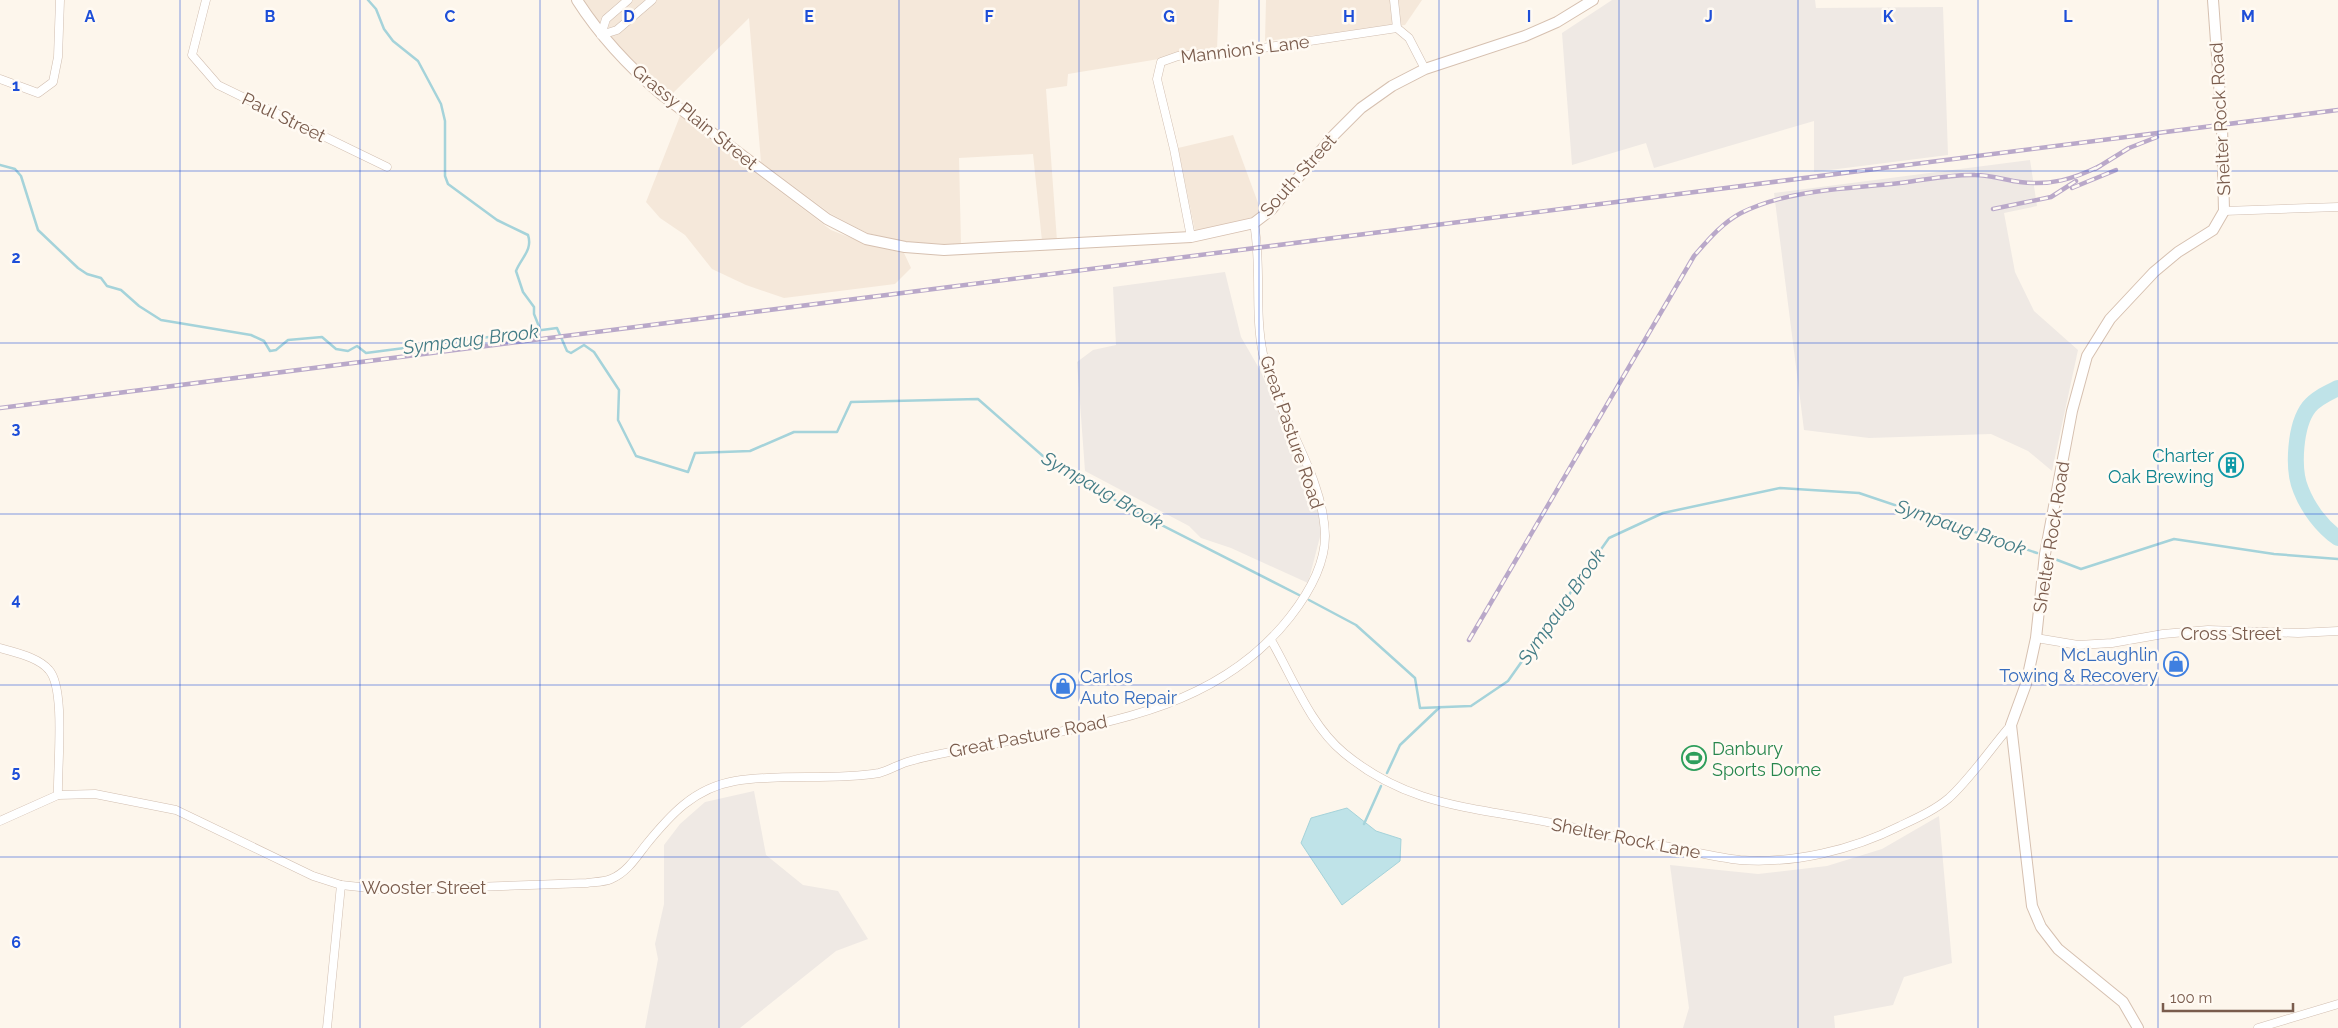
<svg xmlns="http://www.w3.org/2000/svg" width="2338" height="1028" font-family="Raleway,sans-serif">
  <style>
    .residential { fill: #f5e8da }
    .industrial { fill: #efe9e4 }
    .water { fill: #bfe3e8; stroke: #a5d3da }
    .lines { fill: none; stroke-linecap: round; stroke-linejoin: round }
    .stream { stroke: #a5d3da; stroke-width: 2.5 }
    .river { stroke: #bfe3e8; stroke-width: 16 }
    .street-casing { stroke: #d1beb0; stroke-width: 9 }
    .secondary-casing { stroke: #d6c0b0; stroke-width: 12 }
    .street { stroke: #fff; stroke-width: 8 }
    .secondary { stroke: #fff; stroke-width: 10 }
    .rail-casing { stroke: #b9a8c9; stroke-width: 4.5 }
    .rail { stroke: #fffaf3; stroke-width: 2.5; stroke-dasharray: 8; stroke-linecap: butt }
    .grid { fill: none; stroke: #1d4ed8; stroke-width: 1; stroke-opacity: 0.55 }
    .labels { text-anchor: middle; dominant-baseline: central; stroke-width: 5; stroke-linejoin: round; paint-order: stroke }
    .street-label { font-size: 18px; fill: #7a5c4d; stroke: #fffaf3 }
    .culture-label { font-size: 18px; fill: #0d838f; stroke: #fffaf3; text-anchor: end }
    .shop-label { font-size: 18px; fill: #366cbe; stroke: #fffaf3; text-anchor: end }
    .leisure-label { font-size: 18px; fill: #27864d; stroke: #fffaf3; text-anchor: start }
    .water-label { font-size: 19px; font-style: italic; fill: #437c86; stroke: #fffaf3 }
    .grid-label { font-size: 16px; text-anchor: middle; font-weight: bold; fill: #1d4ed8; stroke: #fffaf3; stroke-width: 5; stroke-linejoin: round; paint-order: stroke }
  </style>
  <rect width="100%" height="100%" fill="#fdf6ec"/>
  <!-- residential -->
  <g class="residential">
    <path d="M584,0H1219L1217,49L1176,53L1159,59L1068,74L1067,86L1046,89L1057,241H1042L1033,154L959,158L961,245L906,242L867,233L831,214L761,162L749,18L671,95L642,71L605,31Z"/>
    <path d="M1266,0H1422L1405,25L1265,41Z"/>
    <path d="M680,116L831,230L869,245L904,253L911,268L895,284L784,298L746,285L712,269L685,235L660,218L646,202Z"/>
    <path d="M1233,135L1261,211L1252,219L1217,228L1195,231L1178,148Z"/>
  </g>
  <!-- industrial -->
  <g class="industrial">
    <path d="M1612,0H1815L1816,8L1943,7L1948,155L1814,172V121L1654,168L1646,143L1572,165L1562,33Z"/>
    <path d="M2030,160L2037,206L2004,213L2015,272L2034,311L2078,350L2052,471L2028,451L1991,434L1869,438L1804,430L1774,193Z"/>
    <path d="M1225,272L1241,337L1260,370L1317,497L1322,529L1308,583L1231,548L1201,538L1189,526L1085,471L1077,362L1093,350L1116,345L1113,287Z"/>
    <path d="M754,791L766,855L803,885L838,891L868,939L836,951L740,1028H645L658,959L655,944L664,904V845L680,824L705,802Z"/>
    <path d="M1939,816L1952,963L1904,977L1893,1005L1834,1016L1835,1028H1683L1689,1008L1670,865L1758,874L1827,866L1882,849Z"/>
  </g>
  <!-- water -->
  <path class="water" d="M1347,808L1376,831L1401,839L1400,861L1342,905L1301,843L1311,818Z"/>
  <g class="lines">
    <!-- stream -->
    <g class="stream">
      <path d="M368,0L376,9L384,29L393,41L418,61L441,104L445,121V176L448,184L497,220L528,235C533,250 521,258 516,271L523,292L534,307V314L540,329"/>
      <path d="M0,165L15,169L21,176L38,230L78,268L87,274L101,278L107,286L121,290L139,306L161,320L251,335L264,341L270,351L276,350L288,340L322,337L336,349L348,351L357,346L366,353L557,328L567,351L571,353L584,345L594,352L619,390L618,420L636,456L688,472L695,453L750,451L794,432H837L851,402L978,399L1044,457L1128,508L1299,595"/>
      <path d="M2052,558L2081,569L2174,539L2274,554L2338,559"/>
      <path d="M1309,600L1356,625L1415,678L1420,708L1471,706L1508,681L1609,538L1663,513L1780,488L1859,493L2037,553"/>
      <path d="M1387,773L1400,745L1440,707"/>
      <path d="M1364,824L1381,786"/>
    </g>
    <!-- river -->
    <path class="river" d="M2338,388C2328,393 2316,398 2309,407C2295,425 2292,469 2301,490C2308,508 2322,527 2338,538"/>
    <defs>
      <g id="street">
        <path d="M206,0L192,55L218,85L387,167"/>
        <path d="M1394,0L1397,28"/>
        <path d="M601,35L617,30L652,0"/>
        <path d="M601,35L606,19L628,0"/>
        <path d="M0,79L38,93L53,82L58,57L60,0"/>
        <path d="M2224,211L2338,207"/>
        <path d="M1191,237L1174,149L1157,79L1161,62L1178,56L1256,49L1397,28L1409,38L1425,69"/>
        <path d="M2036,638L2078,645L2112,643L2163,634L2208,630L2298,633L2338,631"/>
        <path d="M1271,640C1293,678 1310,725 1344,753C1409,807 1474,807 1552,823C1594,832 1637,841 1680,849C1700,853 1720,858 1740,860C1794,864 1852,850 1900,826C1917,818 1935,810 1949,798C1971,778 1991,748 2011,725"/>
        <path d="M0,648C16,653 38,657 49,670C66,689 57,768 58,795"/>
        <path d="M0,821L58,795L95,794L176,810L313,876L341,885L388,890L587,883C594,882 604,882 611,879C626,873 636,858 645,846C670,815 694,788 735,781C782,773 832,781 879,773C888,771 897,765 907,762C926,756 946,753 965,749C1083,726 1211,718 1290,617C1308,594 1325,566 1325,536C1324,474 1275,413 1263,354C1254,311 1262,266 1254,223"/>
        <path d="M327,1028L341,885"/>
        <path d="M2258,1028L2338,1004"/>
      </g>
      <g id="secondary">
        <path d="M577,0C600,36 629,67 662,95L827,219L866,239L905,247L944,250L1191,237L1254,223L1271,210L1334,135L1361,108L1392,86L1425,69L1525,36L1557,22L1593,0"/>
        <path d="M2138,1028L2123,1002L2058,949L2041,927L2032,906L2011,725L2026,684L2036,638L2045,554L2072,411L2087,356L2110,319L2154,272L2178,252L2213,230L2224,211L2222,125L2213,0"/>
      </g>
    </defs>
    <!-- street casing -->
    <use href="#street" class="street-casing"/>
    <!-- secondary casing -->
    <use href="#secondary" class="secondary-casing"/>
    <!-- street -->
    <use href="#street" class="street"/>
    <!-- secondary -->
    <use href="#secondary" class="secondary"/>
    <defs>
      <g id="rail">
        <path d="M2095,169L2129,148L2157,137"/>
        <path d="M2072,188L2116,170"/>
        <path d="M1993,209L2051,197L2076,181"/>
        <path d="M0,408L2338,110"/>
        <path d="M1469,640L1694,256C1708,240 1722,223 1741,213C1789,189 1848,189 1900,183C1925,180 1951,174 1975,175C1991,175 2005,180 2020,182C2051,186 2073,179 2100,166"/>
      </g>
    </defs>
    <!-- rail casing -->
    <use href="#rail" class="rail-casing"/>
    <!-- rail -->
    <use href="#rail" class="rail"/>
  </g>
  <!-- grid -->
  <path class="grid" d="M180,0V1028M360,0V1028M540,0V1028M719,0V1028M899,0V1028M1079,0V1028M1259,0V1028M1439,0V1028M1619,0V1028M1798,0V1028M1978,0V1028M2158,0V1028M0,171H2338M0,343H2338M0,514H2338M0,685H2338M0,857H2338"/>
  <!-- icons -->
  <defs>
    <symbol id="building-ring" viewBox="-11 -11 22 22"><circle r="9.5" fill="#fffaf3" stroke="#0f9aa8" stroke-width="1.5"/><path d="M-4-6H4V6H1V3H-1V6H-4ZM-2.5-4.3h1.7v1.8h-1.7ZM.8-4.3h1.7v1.8H.8ZM-2.5-1h1.7V.8h-1.7ZM.8-1h1.7V.8H.8Z" fill="#0f9aa8"/></symbol>
    <symbol id="shop-ring" viewBox="-11 -11 22 22"><circle r="9.5" fill="#fffaf3" stroke="#3f7fe0" stroke-width="1.5"/><path d="M-5-2.5h2.3a2.7 3.5 0 0 1 5.4 0H5L5.5 6h-11ZM-1.5-2.5h3a1.5 2.3 0 0 0-3 0Z" fill="#3f7fe0"/></symbol>
    <symbol id="stadium-ring" viewBox="-11 -11 22 22"><circle r="9.5" fill="#fffaf3" stroke="#2e9e5b" stroke-width="1.5"/><path d="M0-5a6.5 5 0 1 0 0 10a6.5 5 0 1 0 0-10ZM-3.5-1.8h7v3.6h-7Z" fill="#2e9e5b"/></symbol>
  </defs>
  <g fill-rule="evenodd">
    <use href="#building-ring" x="2217" y="451" width="28" height="28"/>
    <use href="#shop-ring" x="2162" y="650" width="28" height="28"/>
    <use href="#shop-ring" x="1049" y="672" width="28" height="28"/>
    <use href="#stadium-ring" x="1680" y="744" width="28" height="28"/>
  </g>
  <g class="labels">
    <!-- street labels -->
    <g class="street-label">
      <text transform="translate(1245 49) rotate(-7)">Mannion's Lane</text>
      <text transform="translate(284 117) rotate(26)">Paul Street</text>
      <text transform="translate(695 117) rotate(39)">Grassy Plain Street</text>
      <text transform="translate(2220 119) rotate(-93)">Shelter Rock Road</text>
      <text transform="translate(1298 175) rotate(-48)">South Street</text>
      <text transform="translate(1292 432) rotate(71)">Great Pasture Road</text>
      <text transform="translate(2051 537) rotate(-81)">Shelter Rock Road</text>
      <text x="2231" y="633">Cross Street</text>
      <text transform="translate(1028 736) rotate(-11)">Great Pasture Road</text>
      <text transform="translate(1626 838) rotate(11)">Shelter Rock Lane</text>
      <text x="424" y="887">Wooster Street</text>
    </g>
    <!-- culture labels -->
    <g class="culture-label">
      <text x="2214" y="455">Charter<tspan x="2214" dy="21">Oak Brewing</tspan></text>
    </g>
    <!-- shop labels -->
    <g class="shop-label">
      <text x="2158" y="654">McLaughlin<tspan x="2158" dy="21">Towing &amp; Recovery</tspan></text>
      <text x="1080" y="676" text-anchor="start">Carlos<tspan x="1080" dy="21">Auto Repair</tspan></text>
    </g>
    <!-- leisure labels -->
    <g class="leisure-label">
      <text x="1712" y="748">Danbury<tspan x="1712" dy="21">Sports Dome</tspan></text>
    </g>
    <!-- water labels -->
    <g class="water-label">
      <text transform="translate(471 339) rotate(-7)">Sympaug Brook</text>
      <text transform="translate(1103 490) rotate(30)">Sympaug Brook</text>
      <text transform="translate(1961 527) rotate(19)">Sympaug Brook</text>
      <text transform="translate(1561 606) rotate(-55)">Sympaug Brook</text>
    </g>
  </g>
  <g class="grid-label">
    <text x="90" y="22">A</text>
    <text x="270" y="22">B</text>
    <text x="450" y="22">C</text>
    <text x="629" y="22">D</text>
    <text x="809" y="22">E</text>
    <text x="989" y="22">F</text>
    <text x="1169" y="22">G</text>
    <text x="1349" y="22">H</text>
    <text x="1529" y="22">I</text>
    <text x="1709" y="22">J</text>
    <text x="1888" y="22">K</text>
    <text x="2068" y="22">L</text>
    <text x="2248" y="22">M</text>
    <text x="16" y="91">1</text>
    <text x="16" y="263">2</text>
    <text x="16" y="434">3</text>
    <text x="16" y="605">4</text>
    <text x="16" y="777">5</text>
    <text x="16" y="948">6</text>
  </g>
  <!-- scale -->
  <path d="M2163 1003v8h130v-8" fill="none" stroke="#7a5c4d" stroke-width="2.5"/>
  <text x="2170" y="1003" font-size="15" fill="#7a5c4d" stroke="#fffaf3" stroke-width="4" paint-order="stroke">100 m</text>
</svg>
